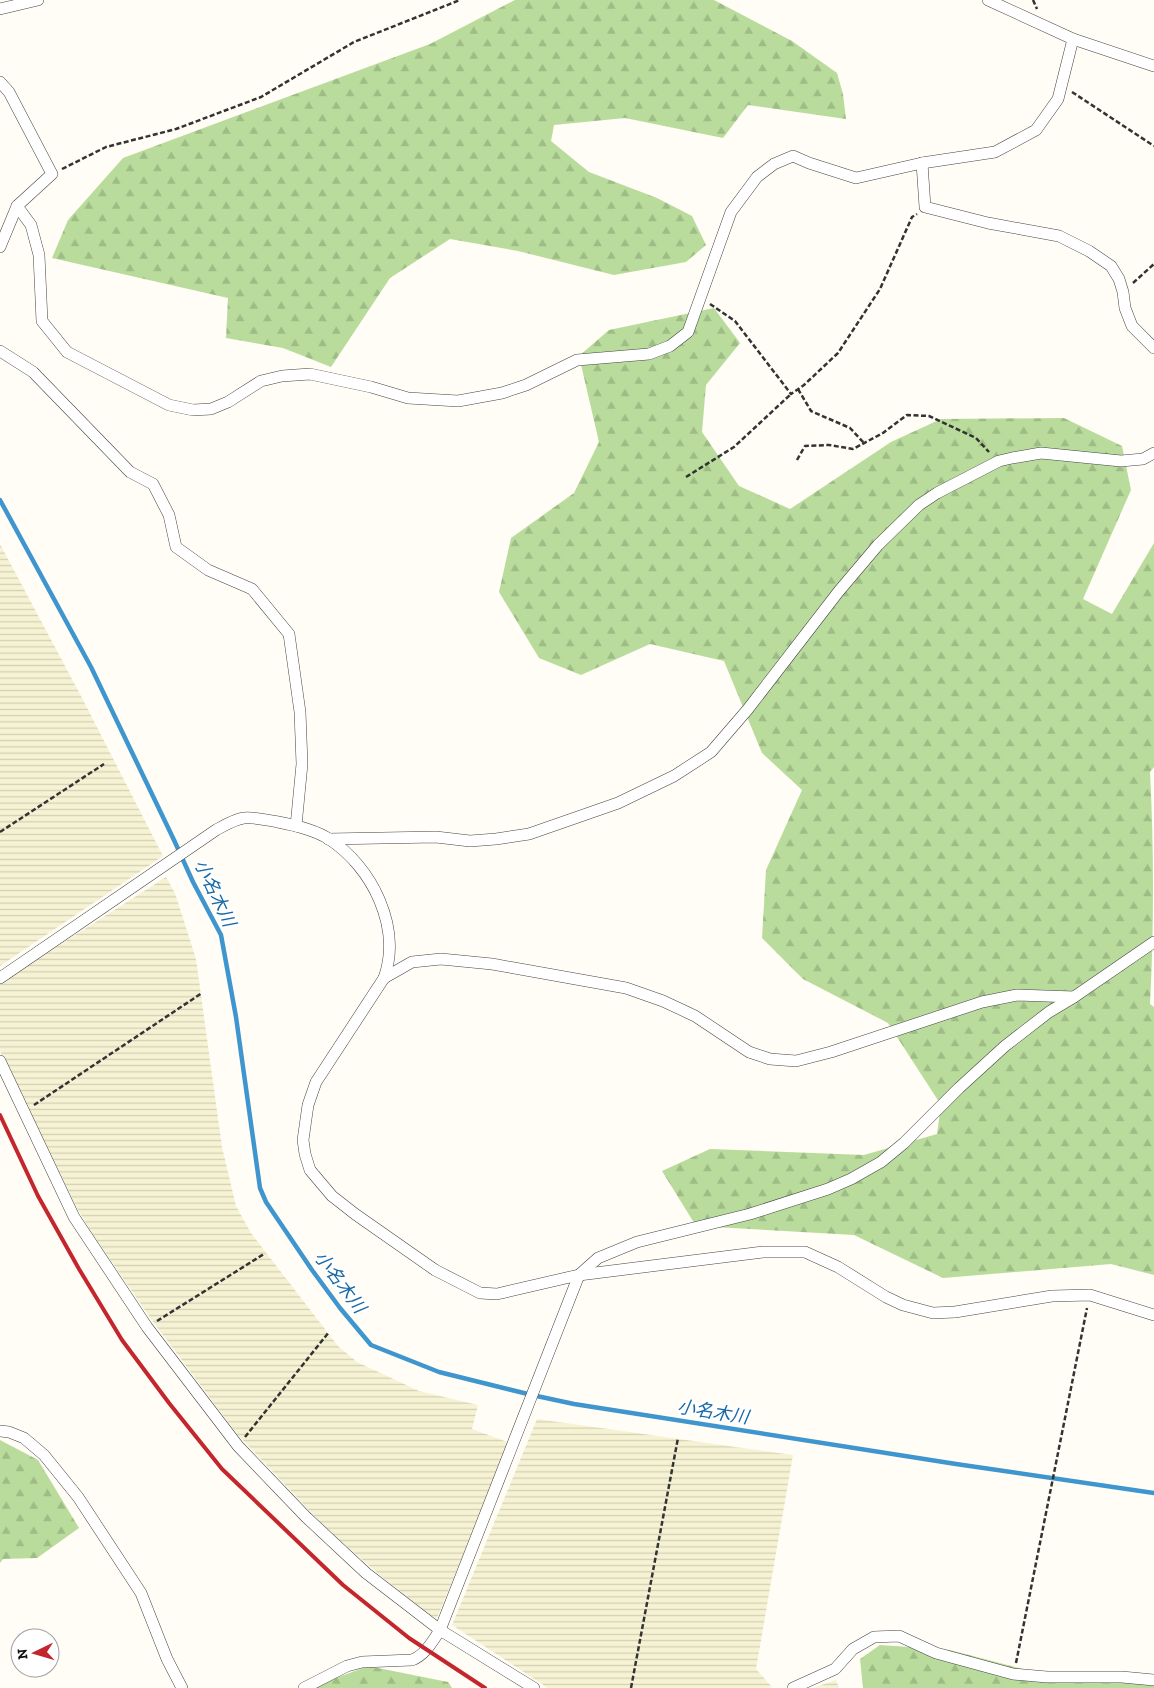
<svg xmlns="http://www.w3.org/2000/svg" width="1154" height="1688" font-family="'Zilla Slab','Noto Sans JP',serif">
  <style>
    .farmland { fill: url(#farmland-rules) }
    .forest { fill: url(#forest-firs) }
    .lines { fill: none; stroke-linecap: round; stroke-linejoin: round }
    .stream { stroke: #3f96cf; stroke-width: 4.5 }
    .street-casing { stroke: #444; stroke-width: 12 }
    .path { stroke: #333; stroke-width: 2.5; stroke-dasharray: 5 2.5; stroke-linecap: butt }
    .street { stroke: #fff; stroke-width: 11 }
    .rail { stroke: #c4262e; stroke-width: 4 }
    .labels { text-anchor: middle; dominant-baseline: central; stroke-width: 5; stroke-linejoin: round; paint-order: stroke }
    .water-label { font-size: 18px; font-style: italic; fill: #1768a6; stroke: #fff }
  </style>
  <defs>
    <pattern id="farmland-rules" width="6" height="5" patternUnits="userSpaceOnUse" patternTransform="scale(1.25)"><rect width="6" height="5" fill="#f6f3d4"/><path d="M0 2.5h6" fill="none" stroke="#d2cfb5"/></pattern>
    <pattern id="forest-firs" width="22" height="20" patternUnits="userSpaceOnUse" patternTransform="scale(1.25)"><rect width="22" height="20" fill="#b9dc9c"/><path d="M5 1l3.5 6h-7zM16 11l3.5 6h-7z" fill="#9ebc85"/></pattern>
  </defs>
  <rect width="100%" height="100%" fill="#fffdf5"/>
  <!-- farmland -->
  <g class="farmland">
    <path d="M0,544L81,696L163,856L0,966Z"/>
    <path d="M166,877L175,893L196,959L222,1147L236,1206L251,1233L338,1346L357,1362L419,1391L478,1405L472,1429L510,1443L437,1618L430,1615L381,1576L327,1529L237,1434L151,1319L92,1233L77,1208L0,1051V983Z"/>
    <path d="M537,1419L793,1455L756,1669L772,1687L768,1688H548L452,1625Z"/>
    <path d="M836,1680L839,1688H813Z"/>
  </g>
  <!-- forest -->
  <g class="forest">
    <path d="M515,0H714L792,41L837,73L843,94L846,119L748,105L723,138L625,118L554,125L551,141L589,172L657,198L692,216L706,245L686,262L614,275L518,251L450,239L390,278L331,367L283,348L226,338L228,298L52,258L68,220L123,158L430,44Z"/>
    <path d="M714,308L740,343L706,385L702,432L739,486L790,509L891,442L941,419L1064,418L1122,446L1131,490L1083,599L1112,614L1154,543V767L1150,772C1154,849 1154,927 1150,1004L1154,1007V1275L1111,1264L943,1278L854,1235L696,1226L662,1171L710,1149L864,1155L937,1134L941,1105L888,1023L803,979L762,938L766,870L802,790L762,753L724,661L650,644L581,675L539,658L499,592L511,538L574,493L599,442L579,356L609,330Z"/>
    <path d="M0,1440L38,1460L79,1528L37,1558L3,1559L0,1563Z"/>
    <path d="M880,1645L950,1650L1030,1671L1154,1679V1688H863L860,1659Z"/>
    <path d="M368,1666L448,1682L452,1688H310Z"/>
  </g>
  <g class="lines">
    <!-- stream -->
    <path class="stream" d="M0,500L91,667L174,840L193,882L221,935L236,1017L260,1188L266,1202L312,1270L340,1308L371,1345L439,1372L532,1395L574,1404L956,1464L1154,1493"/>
    <defs>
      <g id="street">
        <path d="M988,0L1073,39L1154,66"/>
        <path d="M0,9L38,0"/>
        <path d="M0,82L9,92L52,174L17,206L0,247"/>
        <path d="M922,163L925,207L988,223L1059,236L1089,251L1111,266L1119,279L1123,292L1125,308L1132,326L1154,348"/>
        <path d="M17,206L31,225L39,255L42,321L67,352L169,405L193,410L211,409L228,402L261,381L282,376L310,374L371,387L408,398L458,401L502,393L526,385L577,360L649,354L670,346L688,332L731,212L757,177L774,164L793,156L809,163L856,178L922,163L995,152L1036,130L1058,99L1073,39"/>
        <path d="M0,351L33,372L130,472L153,484L169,515L176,547L208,570L252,589L289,634L300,712L302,764L296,826"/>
        <path d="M328,839L436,837L470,841L496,839L529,834L618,803L674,776L711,752L748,709L839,591L878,545L919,505L937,493L999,461L1012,458L1041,453L1121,461L1143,459L1154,453"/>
        <path d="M0,978L216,830C225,825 235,819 244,818C255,817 268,820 278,822C294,825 315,830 329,839C372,867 402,927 384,978L316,1082L308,1105L303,1140L305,1154L310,1170L332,1196L355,1214L435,1270L480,1293L497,1294L579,1275L763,1252H805L838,1267L886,1297L903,1305L933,1313L955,1312L1052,1296L1090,1295L1154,1315"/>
        <path d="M384,978L412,962L441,959L492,964L626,988L663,1001L695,1016L749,1052L770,1059L796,1061L831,1052L982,1002L1017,995L1074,997"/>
        <path d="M0,1061L74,1217L147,1327L238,1446L306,1517L366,1573L440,1630L534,1688"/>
        <path d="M0,1431L9,1432L24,1438L44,1455L78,1497L141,1593L167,1659L182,1688"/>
        <path d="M304,1688L347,1666L362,1662L412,1660C425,1655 432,1642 440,1630L579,1275L598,1258L637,1242L750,1214L828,1189L851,1179L881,1162L904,1143L959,1088L1005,1046L1049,1012L1074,997L1154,942"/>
        <path d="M793,1688L835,1669L853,1649L874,1637L899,1636L936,1653L1013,1674L1047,1677H1122L1154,1680"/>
      </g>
    </defs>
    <!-- street casing -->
    <use href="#street" class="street-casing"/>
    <!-- path -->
    <g class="path">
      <path d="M1033,0L1037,9"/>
      <path d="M1072,92L1154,146"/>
      <path d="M62,169L106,147L176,129L261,97L354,42L460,0"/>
      <path d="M1133,283L1154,264"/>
      <path d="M710,304L735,321L791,394L804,385L838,353L880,289L912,217L917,214"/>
      <path d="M798,389L811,411L850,428L864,443"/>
      <path d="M797,460L805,446L829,445L853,449L883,433L907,415L929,416L976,438L989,452"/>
      <path d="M686,477L734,447L791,394"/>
      <path d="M0,832L104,764"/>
      <path d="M34,1105L202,993"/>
      <path d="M157,1321L264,1254"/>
      <path d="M245,1437L329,1332"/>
      <path d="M1016,1663L1087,1308"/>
      <path d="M631,1688L678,1438"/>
    </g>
    <!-- street -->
    <use href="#street" class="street"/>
    <!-- rail -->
    <path class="rail" d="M0,1115L38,1196L79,1269L122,1340L169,1403L222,1469L343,1585L409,1638L485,1688"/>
  </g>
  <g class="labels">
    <!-- water labels -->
    <g class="water-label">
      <text transform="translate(215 893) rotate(65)">小名木川</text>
      <text transform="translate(340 1282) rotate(53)">小名木川</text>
      <text transform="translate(713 1412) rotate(9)">小名木川</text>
    </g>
  </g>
  <!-- north arrow -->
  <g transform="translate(35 1653) rotate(265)"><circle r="24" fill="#ffffff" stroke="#a0a0a0"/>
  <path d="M0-4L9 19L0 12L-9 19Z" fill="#c4262e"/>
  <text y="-8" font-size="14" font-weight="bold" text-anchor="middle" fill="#111111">N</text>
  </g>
</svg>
